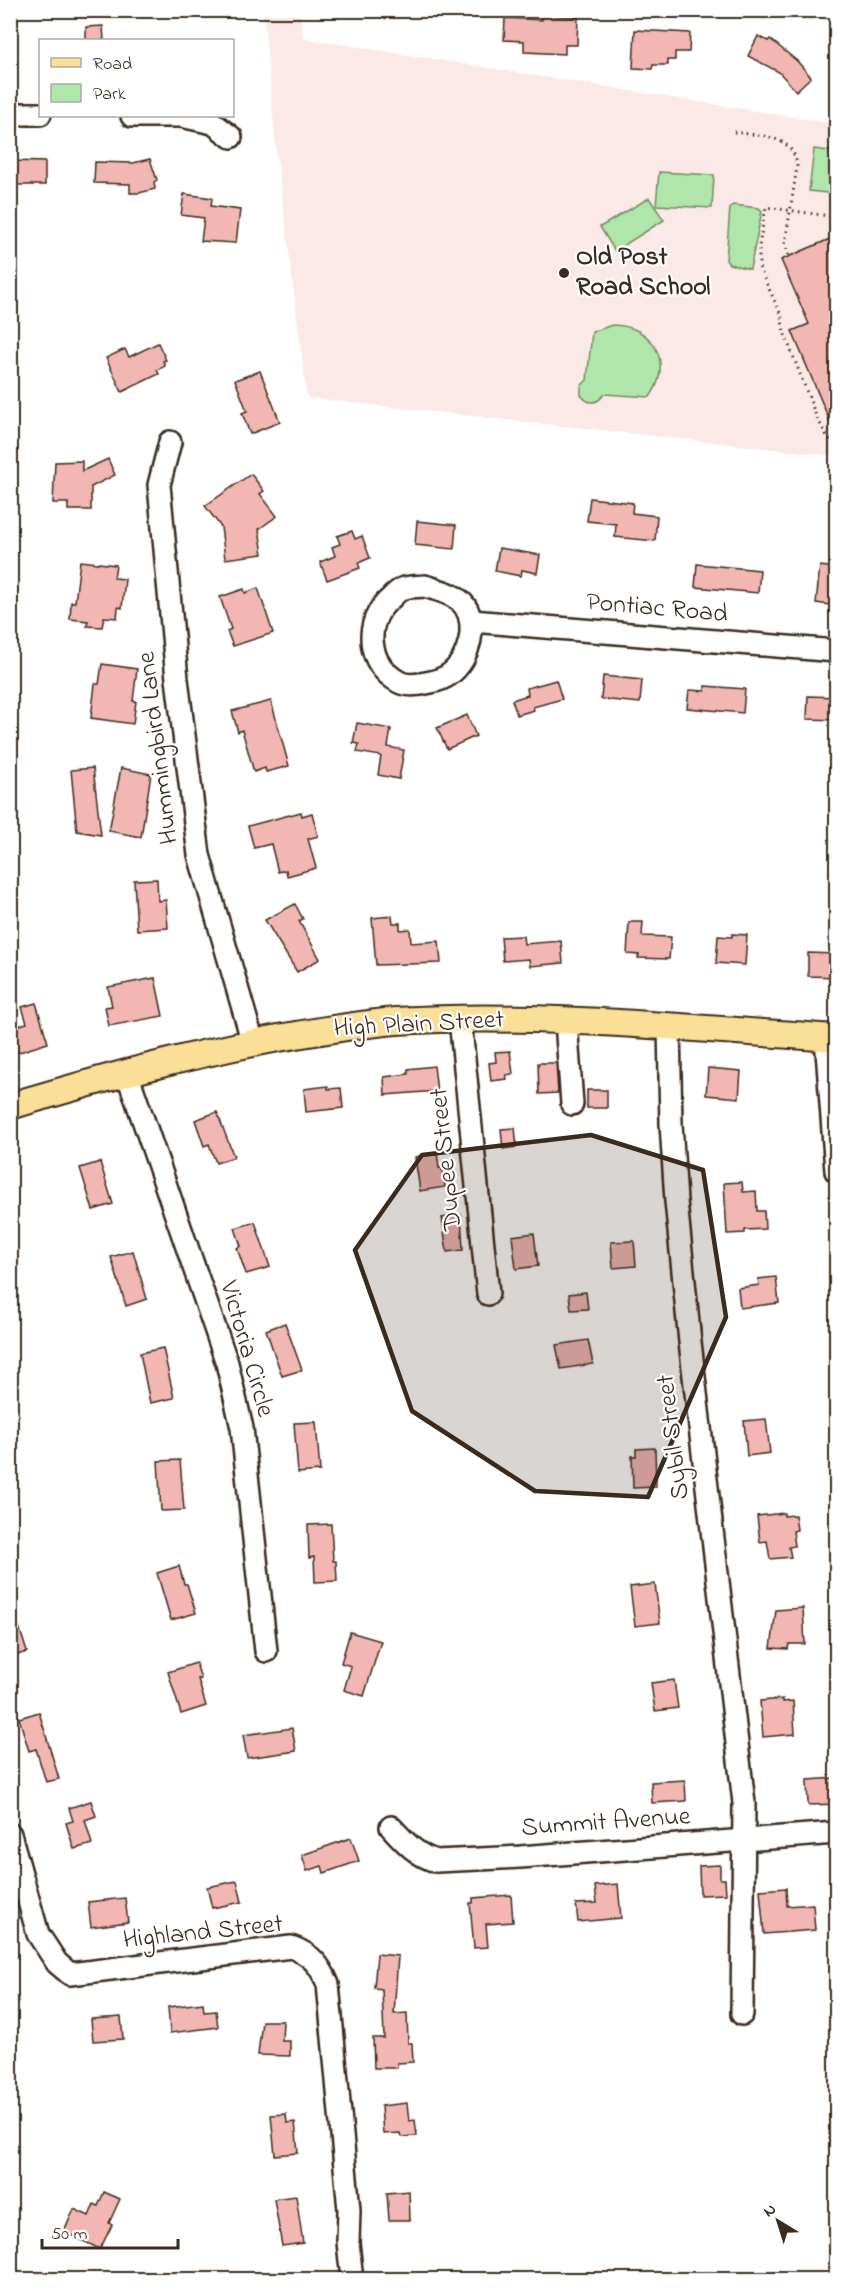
<svg xmlns="http://www.w3.org/2000/svg" width="847" height="2290" font-family="'Indie Flower',sans-serif">
  <style>
    .built { fill: #fbe9e8 }
    .green { fill: #afe6a9; stroke: #758864; stroke-width: 1.5 }
    .building { fill: #f2b7b3; stroke: #3b2a1e; stroke-width: 1.5 }
    .lines { fill: none; stroke-linecap: round; stroke-linejoin: round }
    .minor-casing { stroke: #3b2a1e; stroke-width: 26 }
    .major-casing { stroke: #3b2a1e; stroke-width: 30 }
    .path { stroke: #3b2a1e; stroke-width: 3; stroke-dasharray: 1.5 4.5; stroke-linecap: butt }
    .minor { stroke: #fff; stroke-width: 21 }
    .major { stroke: #fbdf96; stroke-width: 26 }
    .marked { fill: #3b2a1e; fill-opacity: 0.2; stroke: #3b2a1e; stroke-width: 4.5; stroke-linejoin: round }
    .poi-dot { fill: #3b2a1e; stroke: #fff; stroke-width: 2 }
    .labels { text-anchor: middle; dominant-baseline: central; stroke-width: 4.5; stroke-linejoin: round; paint-order: stroke }
    .poi-label { font-size: 26px; font-weight: bold; fill: #3b2a1e; stroke: #fff; text-anchor: start }
    .street-label { font-size: 26px; fill: #3b2a1e; stroke: #fff }
  </style>
  <rect width="100%" height="100%" fill="#fff"/>
  <filter id="ink" filterUnits="userSpaceOnUse"><feTurbulence type="fractalNoise" baseFrequency=".0167" numOctaves="2"/><feDisplacementMap in="SourceGraphic" scale="12" xChannelSelector="R" yChannelSelector="G"/><feConvolveMatrix kernelMatrix="1 2 1 2 8 2 1 2 1" color-interpolation-filters="sRGB"/></filter>
  <g filter="url(#ink)">
    <!-- built -->
    <path class="built" d="M263,11H300L303,38L836,124V456L307,398L276,148Z"/>
    <!-- green -->
    <g class="green">
      <path d="M814,149L836,152V194L809,191Z"/>
      <path d="M659,172L714,175L712,208L656,205Z"/>
      <path d="M649,198L664,220L615,251L600,227Z"/>
      <path d="M733,205L759,208L762,211L750,269L729,264L726,260L730,207Z"/>
      <path d="M612,325C654,325 674,363 650,397L604,394C598,404 588,405 581,395V386L587,380L592,332Z"/>
    </g>
    <!-- building -->
    <g class="building">
      <path d="M542,15L578,17L577,45H565V54L524,52V41L504,40L505,18L542,20Z"/>
      <path d="M103,26L104,40H86V27Z"/>
      <path d="M635,30L690,33L689,52H675V60H668V65H653L652,69L633,68Z"/>
      <path d="M758,36L768,41L770,39L797,61L811,77L796,91L779,72L748,56Z"/>
      <path d="M150,159L157,180L154,182L155,189L139,193H130V184L94,183L95,162L133,163Z"/>
      <path d="M10,161L45,162V185H10Z"/>
      <path d="M184,194L212,198L211,206L240,210L236,243L201,241L204,218L181,215Z"/>
      <path d="M837,236V436H836L792,331L809,324L781,260Z"/>
      <path d="M158,343L166,360L163,361L165,366L157,370L159,374L122,392L106,358L125,349L129,357Z"/>
      <path d="M260,371L280,422L250,434L242,413L247,411L235,380Z"/>
      <path d="M108,459L115,475L91,487V510H68V503H53L55,462L82,461V471Z"/>
      <path d="M251,474L264,491L260,494L277,516L259,529L263,554L225,559L221,527L205,506Z"/>
      <path d="M590,498L633,503L632,513L657,516L655,541L615,537L616,524L587,521Z"/>
      <path d="M417,521L456,525L454,549L415,545Z"/>
      <path d="M352,531L355,539L362,536L370,558L358,563L360,568L327,580L320,562L335,556L332,547L340,544L337,536Z"/>
      <path d="M499,548L540,555L537,573L522,570L521,576L495,571Z"/>
      <path d="M80,561L116,565L114,578L125,579L122,608L118,607L117,618L104,617L102,627L87,626L88,621L70,619L71,602H75Z"/>
      <path d="M697,564L760,570L758,593L695,587Z"/>
      <path d="M820,566L835,568L833,581H837V606L816,603Z"/>
      <path d="M258,588L273,633L233,646L227,631L231,629L220,597L244,589L245,593Z"/>
      <path d="M102,664L137,669L133,701H136L133,724L91,718L95,684H99Z"/>
      <path d="M603,676L642,680L640,703L601,699Z"/>
      <path d="M556,680L562,699L533,707L534,710L517,715L512,700L528,695L527,688Z"/>
      <path d="M705,686L745,689L743,713L687,708L689,690L705,691Z"/>
      <path d="M808,696L837,697V720L807,719Z"/>
      <path d="M271,701L289,766L266,772L265,768L254,772L242,730L238,732L232,711Z"/>
      <path d="M467,715L476,736L447,749L437,728Z"/>
      <path d="M357,723L391,729L388,747L404,750L399,779L378,775L381,756L357,752L359,744L353,743Z"/>
      <path d="M93,768L101,835L77,831L71,770Z"/>
      <path d="M121,768L151,774L141,837L109,831Z"/>
      <path d="M301,812L302,816L312,813L318,836L308,839L316,868L287,876L286,870L278,872L271,844L254,848L248,826Z"/>
      <path d="M157,879L158,901L166,900L168,928L137,930L134,880Z"/>
      <path d="M295,904L303,919L299,921L320,959L297,972L265,920Z"/>
      <path d="M392,916L393,923H400V930L410,929L411,943L439,941L441,963L376,965L372,918Z"/>
      <path d="M629,922H643L642,936L671,937L669,959L638,958L639,955L627,954Z"/>
      <path d="M732,934L747,935L745,965L716,963L718,936L732,937Z"/>
      <path d="M523,936L524,944L561,941L563,963L530,966L529,959L503,961L501,937Z"/>
      <path d="M808,953L837,954V977L808,976Z"/>
      <path d="M155,978L163,1016L109,1026L105,1007L112,1006L108,987Z"/>
      <path d="M36,1003L48,1043L10,1055V1028L27,1023L22,1007Z"/>
      <path d="M510,1051L513,1074L506,1075L507,1079L491,1081L489,1063L496,1062L495,1052Z"/>
      <path d="M538,1063H556L558,1093L539,1094Z"/>
      <path d="M434,1066L437,1091L385,1095L384,1077L408,1074V1069Z"/>
      <path d="M708,1068L741,1071L739,1098L706,1095Z"/>
      <path d="M328,1086V1089L341,1088L343,1108L306,1112L304,1089Z"/>
      <rect x="587" y="1090" width="20" height="18"/>
      <path d="M217,1112L234,1157L216,1163L209,1144L204,1146L195,1120Z"/>
      <path d="M515,1128L517,1147L503,1149L501,1129Z"/>
      <path d="M437,1153L439,1168H442L445,1187L420,1191L415,1157Z"/>
      <path d="M100,1162L113,1204L93,1210L80,1168Z"/>
      <path d="M742,1182L743,1192L756,1191L757,1211H764L765,1229L745,1230V1233L727,1234L724,1183Z"/>
      <path d="M461,1215L463,1250L447,1252L442,1218Z"/>
      <path d="M255,1222L270,1267L246,1274L237,1248L241,1246L235,1228Z"/>
      <path d="M534,1233L538,1266L516,1269L512,1236Z"/>
      <path d="M634,1241L636,1266L613,1268L611,1242Z"/>
      <path d="M133,1251L147,1299L126,1306L111,1257Z"/>
      <path d="M776,1277L779,1303L740,1308L738,1288L759,1285L758,1279Z"/>
      <path d="M586,1292L588,1309L571,1310L569,1294Z"/>
      <path d="M285,1323L302,1370L282,1376L266,1330Z"/>
      <path d="M588,1340L593,1364L561,1369L556,1345Z"/>
      <path d="M163,1348L174,1398L150,1403L140,1353Z"/>
      <path d="M766,1419L770,1453L747,1456L744,1421Z"/>
      <path d="M316,1422L320,1471L298,1473L294,1423Z"/>
      <path d="M655,1448L656,1487L633,1488L632,1456H636V1449Z"/>
      <path d="M180,1460L184,1510L161,1511L158,1461Z"/>
      <path d="M784,1513V1516L795,1515L797,1530L793,1531L795,1546L789,1547L791,1557L770,1559L767,1541L760,1542L757,1516Z"/>
      <path d="M331,1524L333,1561H336L337,1581L315,1582L314,1557L309,1558L308,1525Z"/>
      <path d="M179,1566L184,1584H187L196,1613L171,1620L157,1573Z"/>
      <path d="M655,1584L660,1623L635,1626L630,1587Z"/>
      <path d="M803,1608L805,1644H789L788,1649L771,1648L776,1610Z"/>
      <path d="M14,1611L27,1652L10,1657V1612Z"/>
      <path d="M350,1632L381,1641L364,1696L344,1690L351,1666L341,1663Z"/>
      <path d="M196,1663L201,1679H198L206,1706L181,1714L168,1672Z"/>
      <path d="M674,1680L678,1708L655,1711L651,1683Z"/>
      <path d="M783,1699V1702L793,1701L795,1734L763,1737L760,1701Z"/>
      <path d="M39,1712L59,1779L46,1782L36,1749L29,1751L19,1718Z"/>
      <path d="M292,1728L296,1751L247,1758L243,1735Z"/>
      <path d="M837,1778V1804L808,1805L807,1780Z"/>
      <path d="M685,1780L686,1801L652,1803L651,1782Z"/>
      <path d="M91,1801L96,1816L85,1820L92,1844L74,1849L66,1823L73,1821L69,1808Z"/>
      <path d="M351,1838L359,1861L324,1873L322,1866L307,1871L302,1855Z"/>
      <path d="M720,1865V1879H725L726,1894L700,1895L699,1866Z"/>
      <path d="M237,1881L242,1902L212,1908L207,1887Z"/>
      <path d="M618,1884L621,1918L578,1922L576,1904L597,1903L595,1886Z"/>
      <path d="M786,1888L787,1906L813,1904L815,1930L764,1934L760,1890Z"/>
      <path d="M511,1895L513,1922L486,1924L488,1947L474,1948L470,1903H473V1898Z"/>
      <path d="M125,1898L128,1922L91,1927L88,1902Z"/>
      <path d="M377,1954L398,1956L394,2014L407,2013L408,2043H412L413,2062L397,2063V2068H374L373,2038H384L382,1989L374,1988Z"/>
      <path d="M203,2003L204,2012L216,2011L218,2027L170,2033L168,2007Z"/>
      <path d="M121,2017L123,2039L93,2041L91,2019Z"/>
      <path d="M262,2021H283L282,2041H290V2056L258,2055Z"/>
      <path d="M407,2103L409,2121L415,2120L417,2136L401,2137L400,2133L383,2134L381,2106Z"/>
      <path d="M286,2114L287,2123L295,2122L298,2153L275,2155L271,2115Z"/>
      <path d="M409,2191L410,2220H389L387,2193Z"/>
      <path d="M104,2192L120,2199L109,2223L112,2225L100,2249L64,2232L74,2209L89,2216L94,2204L98,2206Z"/>
      <path d="M296,2196L303,2243L282,2246L274,2199Z"/>
    </g>
    <g class="lines">
      <defs>
        <g id="minor">
          <path d="M10,114H40"/>
          <path d="M132,116H181L213,123L231,137"/>
          <path d="M170,442L159,485L177,679L199,855L253,1043"/>
          <path d="M425,586C434,589 443,591 451,595C477,607 474,638 463,659C455,672 446,679 431,682C422,684 408,687 399,682C366,664 363,621 391,598C394,595 399,590 402,589C408,586 418,587 425,586Z"/>
          <path d="M472,621L836,651"/>
          <path d="M460,1019L488,1294"/>
          <path d="M568,1020L567,1035L572,1104"/>
          <path d="M669,1026L671,1124L676,1201L690,1342L744,1803L742,2014"/>
          <path d="M826,1038L836,1171"/>
          <path d="M127,1073L227,1363L242,1428L266,1651"/>
          <path d="M391,1827C405,1842 416,1855 436,1861L520,1857L836,1833"/>
          <path d="M10,1834L38,1934L57,1963L70,1974L291,1947C311,1954 320,1965 328,1984L349,2210L348,2242L352,2280"/>
        </g>
        <path id="major" d="M10,1106C101,1079 191,1054 284,1037C321,1031 359,1024 396,1021C543,1012 690,1029 836,1038"/>
      </defs>
      <!-- minor casing -->
      <use href="#minor" class="minor-casing"/>
      <!-- major casing -->
      <use href="#major" class="major-casing"/>
      <!-- path -->
      <g class="path">
        <path d="M734,132C759,136 795,134 797,167L785,244L789,257"/>
        <path d="M836,217L766,207L759,246V267L781,315L784,332L816,416L827,436L836,447"/>
      </g>
      <!-- minor -->
      <use href="#minor" class="minor"/>
      <!-- major -->
      <use href="#major" class="major"/>
    </g>
  </g>
  <!-- marked area -->
  <path class="marked" d="M591,1135L703,1170L726,1317L648,1497L535,1491L412,1411L355,1250L422,1155Z"/>
  <!-- markers -->
  <circle class="poi-dot" cx="564" cy="273" r="6"/>
  <g class="labels">
    <!-- poi labels -->
    <g class="poi-label">
      <text x="576" y="258">Old Post<tspan x="576" dy="30">Road School</tspan></text>
    </g>
    <!-- street labels -->
    <g class="street-label">
      <text transform="translate(657 609) rotate(5)">Pontiac Road</text>
      <text transform="translate(159 748) rotate(-97)">Hummingbird Lane</text>
      <text transform="translate(419 1025) rotate(-3)">High Plain Street</text>
      <text transform="translate(447 1159) rotate(-96)">Dupee Street</text>
      <text transform="translate(246 1349) rotate(74)">Victoria Circle</text>
      <text transform="translate(674 1437) rotate(-97)">Sybil Street</text>
      <text transform="translate(606 1823) rotate(-4)">Summit Avenue</text>
      <text transform="translate(203 1933) rotate(-6)">Highland Street</text>
    </g>
  </g>
  <!-- margin -->
  <rect width="847" height="2290" fill="none" stroke="#fff" stroke-width="36"/>
  <rect x="18" y="18" width="811" height="2254" fill="none" stroke="#3b2a1e" stroke-width="2" filter="url(#ink)"/>
  <!-- legend -->
  <rect x="39" y="39" width="195" height="78" fill="#ffffff" stroke="#b1aaa5" stroke-width="1.5"/>
  <rect x="51" y="58" width="30" height="9" fill="#fbdf96" stroke="#b1aaa5" stroke-width="1.5"/>
  <text x="93" y="69" font-size="18" fill="#3b2a1e">Road</text>
  <rect x="51" y="84" width="30" height="18" fill="#afe6a9" stroke="#b1aaa5" stroke-width="1.5"/>
  <text x="93" y="99" font-size="18" fill="#3b2a1e">Park</text>
  <!-- north arrow -->
  <g transform="translate(778 2221) rotate(322)" stroke="#ffffff" stroke-width="4.5" paint-order="stroke">
  <path d="M0-4.5L10 22L0 15L-10 22Z" fill="#3b2a1e"/>
  <text y="-9" font-size="16" font-weight="bold" text-anchor="middle" fill="#3b2a1e">N</text>
  </g>
  <!-- scale -->
  <path d="M42 2239v9h136v-9" fill="none" stroke="#3b2a1e" stroke-width="3"/>
  <text x="51" y="2239" font-size="18" fill="#3b2a1e" stroke="#ffffff" stroke-width="4.5" paint-order="stroke">50 m</text>
</svg>
